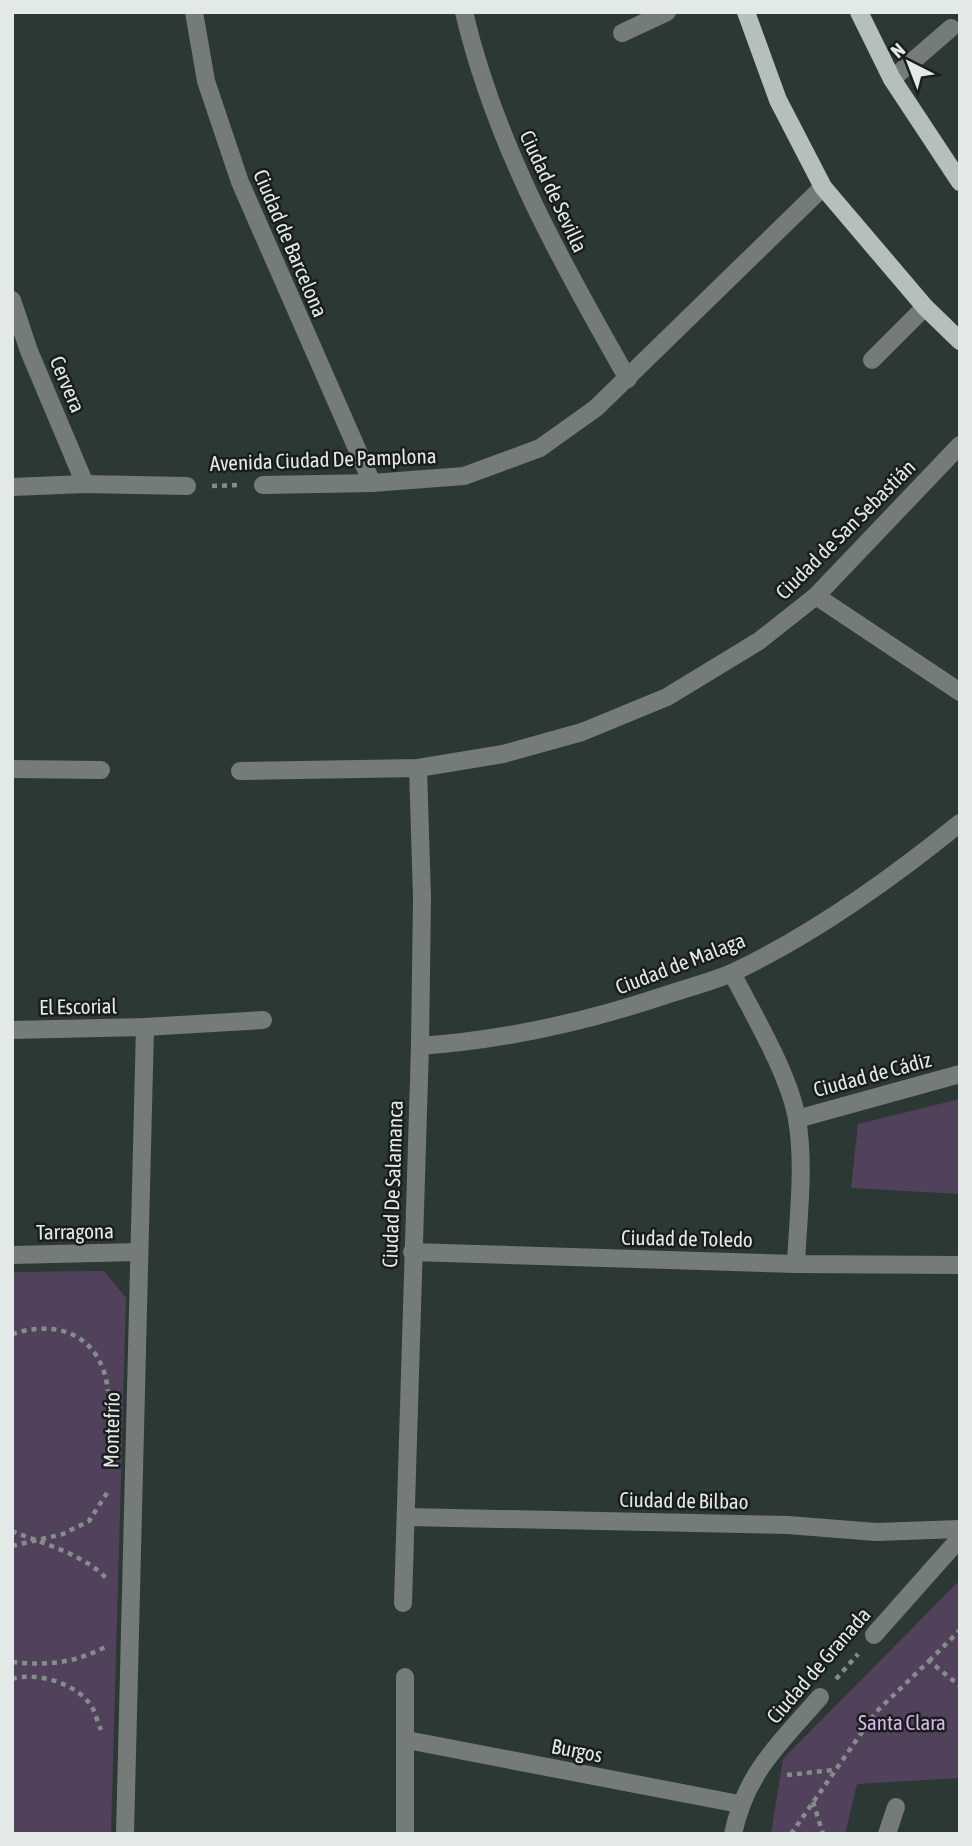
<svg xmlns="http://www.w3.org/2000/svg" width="972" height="1846" font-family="'Asap Condensed',sans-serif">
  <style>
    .green { fill: #52415a }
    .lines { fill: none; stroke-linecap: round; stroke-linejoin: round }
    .path { stroke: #838d8a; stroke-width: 4.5; stroke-dasharray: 5 5; stroke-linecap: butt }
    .minor { stroke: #757b79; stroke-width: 18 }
    .major { stroke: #b5c0bd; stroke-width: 18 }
    .labels { text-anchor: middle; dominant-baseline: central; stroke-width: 5; stroke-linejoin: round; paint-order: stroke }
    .street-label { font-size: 21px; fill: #e2e9e7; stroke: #191e1c }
    .park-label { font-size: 21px; fill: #d9b6ec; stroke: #191e1c }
  </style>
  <rect width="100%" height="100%" fill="#2c3834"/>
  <!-- green -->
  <g class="green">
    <path d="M960,1099V1194L851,1188L858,1124Z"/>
    <path d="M104,1271L126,1298L111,1834H12V1272Z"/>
    <path d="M960,1580V1778L857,1784L845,1834H771L783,1759Z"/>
  </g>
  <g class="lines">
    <!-- path -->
    <g class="path">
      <path d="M212,486L239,485"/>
      <path d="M12,1334C62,1318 102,1338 108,1391"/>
      <path d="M12,1531C43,1544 84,1554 107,1579"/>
      <path d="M12,1546L63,1534L89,1521L107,1493"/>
      <path d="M929,1661L960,1630"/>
      <path d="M12,1662C46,1666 75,1663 105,1647"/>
      <path d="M12,1679C37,1671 80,1684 93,1709C96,1715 98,1724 101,1730"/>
      <path d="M836,1679L858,1654"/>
      <path d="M787,1775L834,1770"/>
      <path d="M813,1802L823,1834"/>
      <path d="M791,1834L876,1712L929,1661L960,1686"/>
    </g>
    <!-- minor -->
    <g class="minor">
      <path d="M194,12L206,81L240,182L372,483"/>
      <path d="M464,12C495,144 561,262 628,379"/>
      <path d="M622,33L667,12"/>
      <path d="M892,79L951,28"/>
      <path d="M12,300L29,351L85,484"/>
      <path d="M872,360L925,307"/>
      <path d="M263,485L372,483L464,476L540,448L596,408L823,187"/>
      <path d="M12,487L85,484L187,486"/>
      <path d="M816,596L960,692"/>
      <path d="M12,769L101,770"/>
      <path d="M240,771L418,768L503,754L582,732L667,697L759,641L816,596L960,445"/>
      <path d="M732,973C753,1014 789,1074 797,1119C805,1166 798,1217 796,1264"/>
      <path d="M12,1030L145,1027L263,1020"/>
      <path d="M420,1046C507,1040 586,1022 669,994C690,987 714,981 734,972C814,934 891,879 960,823"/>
      <path d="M797,1119L960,1074"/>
      <path d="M412,1252L796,1264L960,1265"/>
      <path d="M12,1255L138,1252"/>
      <path d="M407,1517L788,1525L876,1532L960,1529"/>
      <path d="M403,1603L420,1046L422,897L418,768"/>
      <path d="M874,1635L960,1538"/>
      <path d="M407,1740L739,1804"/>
      <path d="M125,1834L145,1027"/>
      <path d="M405,1834V1677"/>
      <path d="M733,1834C746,1772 780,1743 820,1697"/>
      <path d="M887,1834L896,1807"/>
    </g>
    <!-- major -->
    <g class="major">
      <path d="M746,12L778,100L823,187L925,307L960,341"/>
      <path d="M859,12L892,79L960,182"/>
    </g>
  </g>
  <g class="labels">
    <!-- street labels -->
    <g class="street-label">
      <text transform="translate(554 191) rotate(65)">Ciudad de Sevilla</text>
      <text transform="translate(291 243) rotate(67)">Ciudad de Barcelona</text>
      <text transform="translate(68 384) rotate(67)">Cervera</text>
      <text transform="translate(323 459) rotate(-2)">Avenida Ciudad De Pamplona</text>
      <text transform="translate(845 529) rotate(-45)">Ciudad de San Sebastián</text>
      <text transform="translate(680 963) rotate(-21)">Ciudad de Malaga</text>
      <text transform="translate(78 1006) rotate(-1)">El Escorial</text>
      <text transform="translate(872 1074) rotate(-15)">Ciudad de Cádiz</text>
      <text transform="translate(392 1184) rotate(-88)">Ciudad De Salamanca</text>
      <text transform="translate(75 1231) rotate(-1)">Tarragona</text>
      <text transform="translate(687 1238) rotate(1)">Ciudad de Toledo</text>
      <text transform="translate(111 1430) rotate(-89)">Montefrío</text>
      <text transform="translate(684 1500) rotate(1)">Ciudad de Bilbao</text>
      <text transform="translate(818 1665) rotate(-49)">Ciudad de Granada</text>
      <text transform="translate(577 1750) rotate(11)">Burgos</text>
    </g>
    <!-- park labels -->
    <g class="park-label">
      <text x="902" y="1722">Santa Clara</text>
    </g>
  </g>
  <!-- border -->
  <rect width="972" height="1846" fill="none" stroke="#e2e9e7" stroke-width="28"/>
  <!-- north arrow -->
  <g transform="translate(909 63) rotate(318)" stroke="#191e1c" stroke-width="5" paint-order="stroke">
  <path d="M0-5L12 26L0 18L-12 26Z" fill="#e2e9e7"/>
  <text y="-10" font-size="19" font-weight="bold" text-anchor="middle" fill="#e2e9e7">N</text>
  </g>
</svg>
